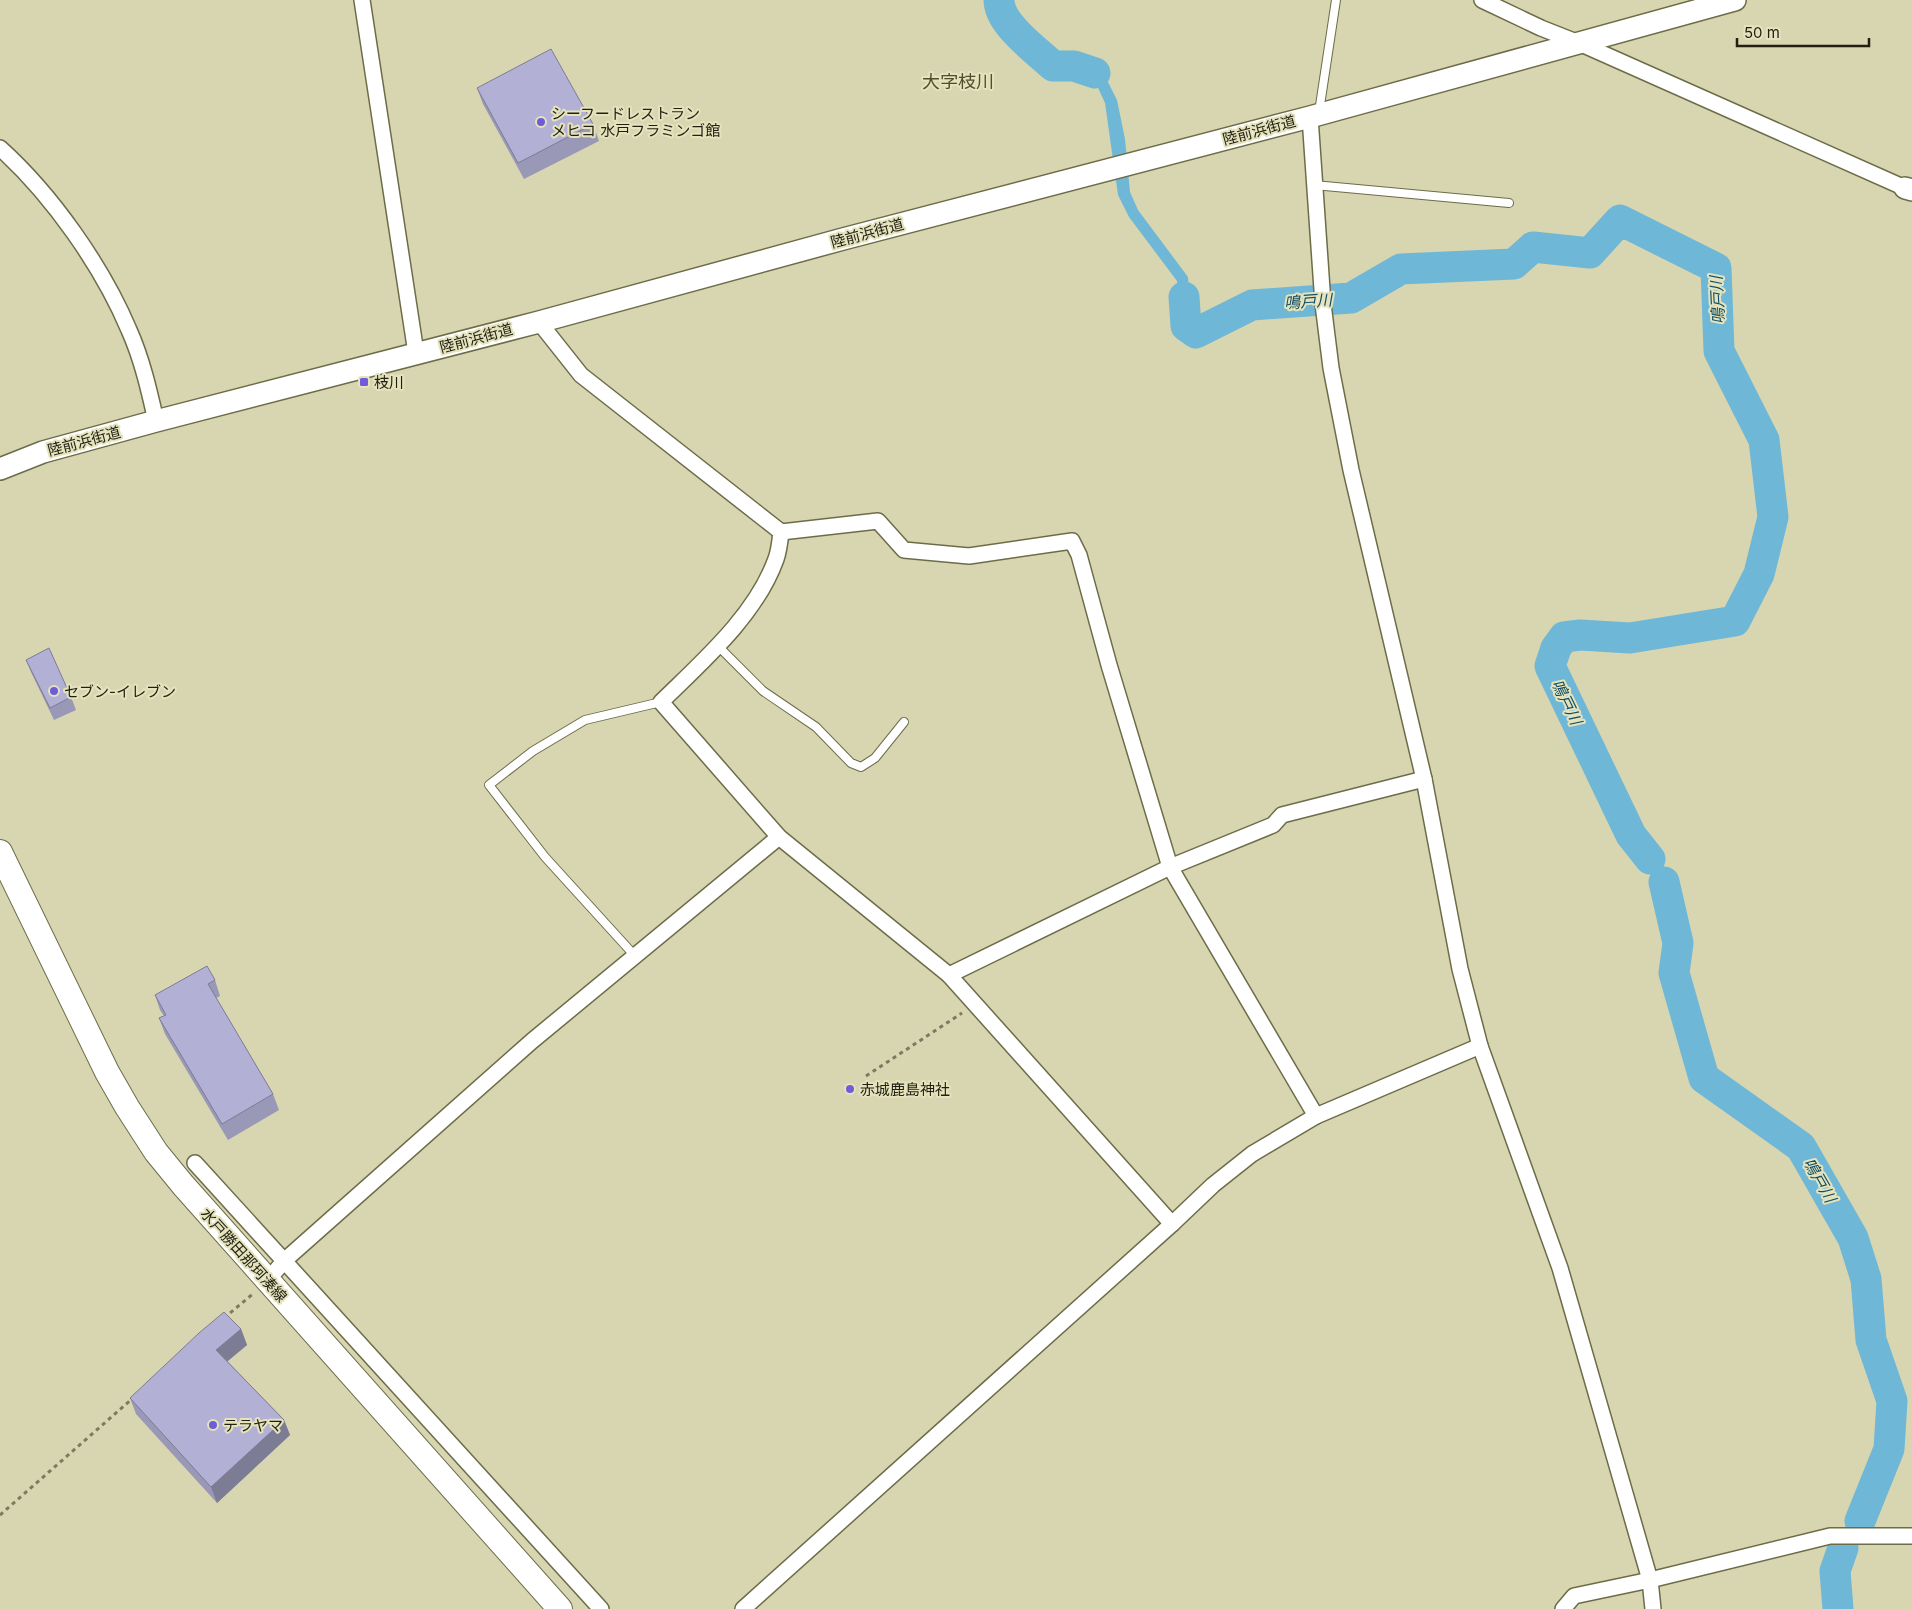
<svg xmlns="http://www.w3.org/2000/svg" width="1912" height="1609" font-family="Inter,'Noto Sans JP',sans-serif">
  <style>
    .water { fill: #6fb7d6 }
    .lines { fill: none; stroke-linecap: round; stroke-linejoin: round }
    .river { stroke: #6fb7d6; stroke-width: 31 }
    .lane-casing { stroke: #6d6c49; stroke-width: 10 }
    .street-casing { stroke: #6d6c49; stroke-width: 18 }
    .secondary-casing { stroke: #6d6c49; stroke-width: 24 }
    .primary-casing { stroke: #6d6c49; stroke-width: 26 }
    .path { stroke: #7c7b61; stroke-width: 3; stroke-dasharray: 4 4; stroke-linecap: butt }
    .lane { stroke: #fff; stroke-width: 8 }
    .street { stroke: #fff; stroke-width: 15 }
    .secondary { stroke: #fff; stroke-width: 21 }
    .primary { stroke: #fff; stroke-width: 24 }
    .wall { fill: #9998b7 }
    .shaded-wall { fill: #7d7c95 }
    .building { fill: #b2b1d5; stroke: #7d7c95 }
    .poi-dot { fill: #705cd6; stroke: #e4e3bd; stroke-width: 2 }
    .labels { text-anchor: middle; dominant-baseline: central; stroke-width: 4; stroke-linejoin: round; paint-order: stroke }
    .poi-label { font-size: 15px; fill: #201f11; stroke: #e4e3bd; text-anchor: start }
    .street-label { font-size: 15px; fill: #201f11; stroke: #e4e3bd }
    .water-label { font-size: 16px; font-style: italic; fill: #114e64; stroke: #e4e3bd }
    .quarter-label { font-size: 18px; fill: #504f2d; stroke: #e4e3bd }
  </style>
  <rect width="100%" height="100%" fill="#d7d6b0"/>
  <!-- water -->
  <path class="water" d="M1074,60L1102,70L1117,100L1125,139L1130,192L1138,210L1188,277L1191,323L1197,328L1196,339L1181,329L1177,281L1129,217L1118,195L1105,103L1093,77L1072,70L1052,71L1055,61Z"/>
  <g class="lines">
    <!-- river -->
    <g class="river">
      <path d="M999,0C999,24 1036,50 1053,66H1074L1095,73"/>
      <path d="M1184,297L1186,326L1196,333L1252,305L1351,298L1401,269L1514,264L1533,247L1590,253L1620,220L1716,268L1719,351L1764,440L1773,517L1759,574L1735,621L1630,638L1580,635L1564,637L1556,648L1550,666L1631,835L1650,859"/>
      <path d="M1664,882L1678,943L1674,973L1704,1078L1801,1147L1853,1238L1866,1279L1871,1340L1892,1401L1889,1449L1860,1521"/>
      <path d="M1838,1609L1835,1571L1843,1548"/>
    </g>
    <defs>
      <g id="lane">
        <path d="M1319,112L1336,0"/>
        <path d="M1314,185L1509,203"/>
        <path d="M718,646L763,691L816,727L851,763L861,767L875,758L904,722"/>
        <path d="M635,956L545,857L489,785L533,751L585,720L661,702"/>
      </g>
      <g id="street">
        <path d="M362,0L416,353"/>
        <path d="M1482,0L1541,28L1579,43L1905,188"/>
        <path d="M1310,117L1323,304L1331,368L1351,470L1424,779L1460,969L1480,1046L1560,1268L1650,1580L1653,1609"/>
        <path d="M0,148C52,195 102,266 129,330C142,359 149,390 156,421"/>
        <path d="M539,322L581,375L781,532L878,521L904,550L969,556L1072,541L1079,555L1109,665L1170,867L1316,1116"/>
        <path d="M781,532C780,541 779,551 776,559C756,615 703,661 661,702L779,837L949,975L1172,1224"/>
        <path d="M949,975L1170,867L1273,825L1282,815L1424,779"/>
        <path d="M195,1163L601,1609"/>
        <path d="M267,1281L285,1260L532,1041L779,837"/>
        <path d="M743,1609L1172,1224L1213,1185L1252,1154L1316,1116L1480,1046"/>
        <path d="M1563,1609L1574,1596L1650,1580L1830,1536H1912"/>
      </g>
      <g id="secondary">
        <path d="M1905,188L1912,190"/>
        <path d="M0,469L43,452L156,421L539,322L843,239L1310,117L1735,0"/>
      </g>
      <path id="primary" d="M0,852L107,1072L127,1107L156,1152L183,1185L560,1609"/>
    </defs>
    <!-- lane casing -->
    <use href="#lane" class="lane-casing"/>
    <!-- street casing -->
    <use href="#street" class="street-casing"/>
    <!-- secondary casing -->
    <use href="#secondary" class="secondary-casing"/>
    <!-- primary casing -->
    <use href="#primary" class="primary-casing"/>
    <!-- path -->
    <g class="path">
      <path d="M866,1076L962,1013"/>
      <path d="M224,1318L254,1293"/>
      <path d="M0,1515L133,1398"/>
    </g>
    <!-- lane -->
    <use href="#lane" class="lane"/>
    <!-- street -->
    <use href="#street" class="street"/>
    <!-- secondary -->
    <use href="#secondary" class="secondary"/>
    <!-- primary -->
    <use href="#primary" class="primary"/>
  </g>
  <!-- wall -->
  <g class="wall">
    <path d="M477,88L593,124L599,141L524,179L483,104Z"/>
    <path d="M26,660L71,697L76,710L54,720L31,672Z"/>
    <path d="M215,980L220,996L216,998L273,1094L279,1110L228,1140L165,1034L159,1018L164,1016L160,1010L155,995Z"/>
    <path d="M241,1329L247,1345L227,1361L284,1420L290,1435L217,1503L136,1414L130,1398Z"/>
  </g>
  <!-- shaded-wall -->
  <g class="shaded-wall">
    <path d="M241,1329L247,1345L222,1366L216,1350Z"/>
    <path d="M284,1420L290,1435L217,1503L211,1487Z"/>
  </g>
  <!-- building -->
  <g class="building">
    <path d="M551,49L593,124L518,163L477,88Z"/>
    <path d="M49,648L71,697L50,708L26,660Z"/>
    <path d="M207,966L215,980L208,984L273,1094L222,1124L159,1018L166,1015L155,995Z"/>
    <path d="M224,1312L241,1329L216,1350L284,1420L211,1487L130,1398L199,1333Z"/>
  </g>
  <!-- markers -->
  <g class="poi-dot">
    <circle cx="541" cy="122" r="5"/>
    <rect x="359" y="377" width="10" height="10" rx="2.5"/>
    <circle cx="54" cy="691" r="5"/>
    <circle cx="850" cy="1089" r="5"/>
    <circle cx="213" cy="1425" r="5"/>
  </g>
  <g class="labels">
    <!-- poi labels -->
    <g class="poi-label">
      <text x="551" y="113">シーフードレストラン<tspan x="551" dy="17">メヒコ 水戸フラミンゴ館</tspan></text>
      <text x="374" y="382">枝川</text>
      <text x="64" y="691">セブン-イレブン</text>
      <text x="860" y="1089">赤城鹿島神社</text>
      <text x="223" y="1425">テラヤマ</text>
    </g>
    <!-- street labels -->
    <g class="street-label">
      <text transform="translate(1259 130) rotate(-15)">陸前浜街道</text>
      <text transform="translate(867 233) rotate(-15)">陸前浜街道</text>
      <text transform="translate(476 338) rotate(-15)">陸前浜街道</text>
      <text transform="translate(84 441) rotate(-15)">陸前浜街道</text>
      <text transform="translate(244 1255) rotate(48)">水戸勝田那珂湊線</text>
    </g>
    <!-- water labels -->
    <g class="water-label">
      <text transform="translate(1717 300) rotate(-93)">鳴戸川</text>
      <text transform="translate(1308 301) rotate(-4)">鳴戸川</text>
      <text transform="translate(1567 702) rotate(64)">鳴戸川</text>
      <text transform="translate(1820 1180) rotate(60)">鳴戸川</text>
    </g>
    <!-- quarter labels -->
    <g class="quarter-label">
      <text x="958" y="81">大字枝川</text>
    </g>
  </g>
  <!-- scale -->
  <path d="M1737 38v8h132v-8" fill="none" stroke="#201f11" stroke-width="2.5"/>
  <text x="1744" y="38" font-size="15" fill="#201f11" stroke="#e4e3bd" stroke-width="4" paint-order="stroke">50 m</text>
</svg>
